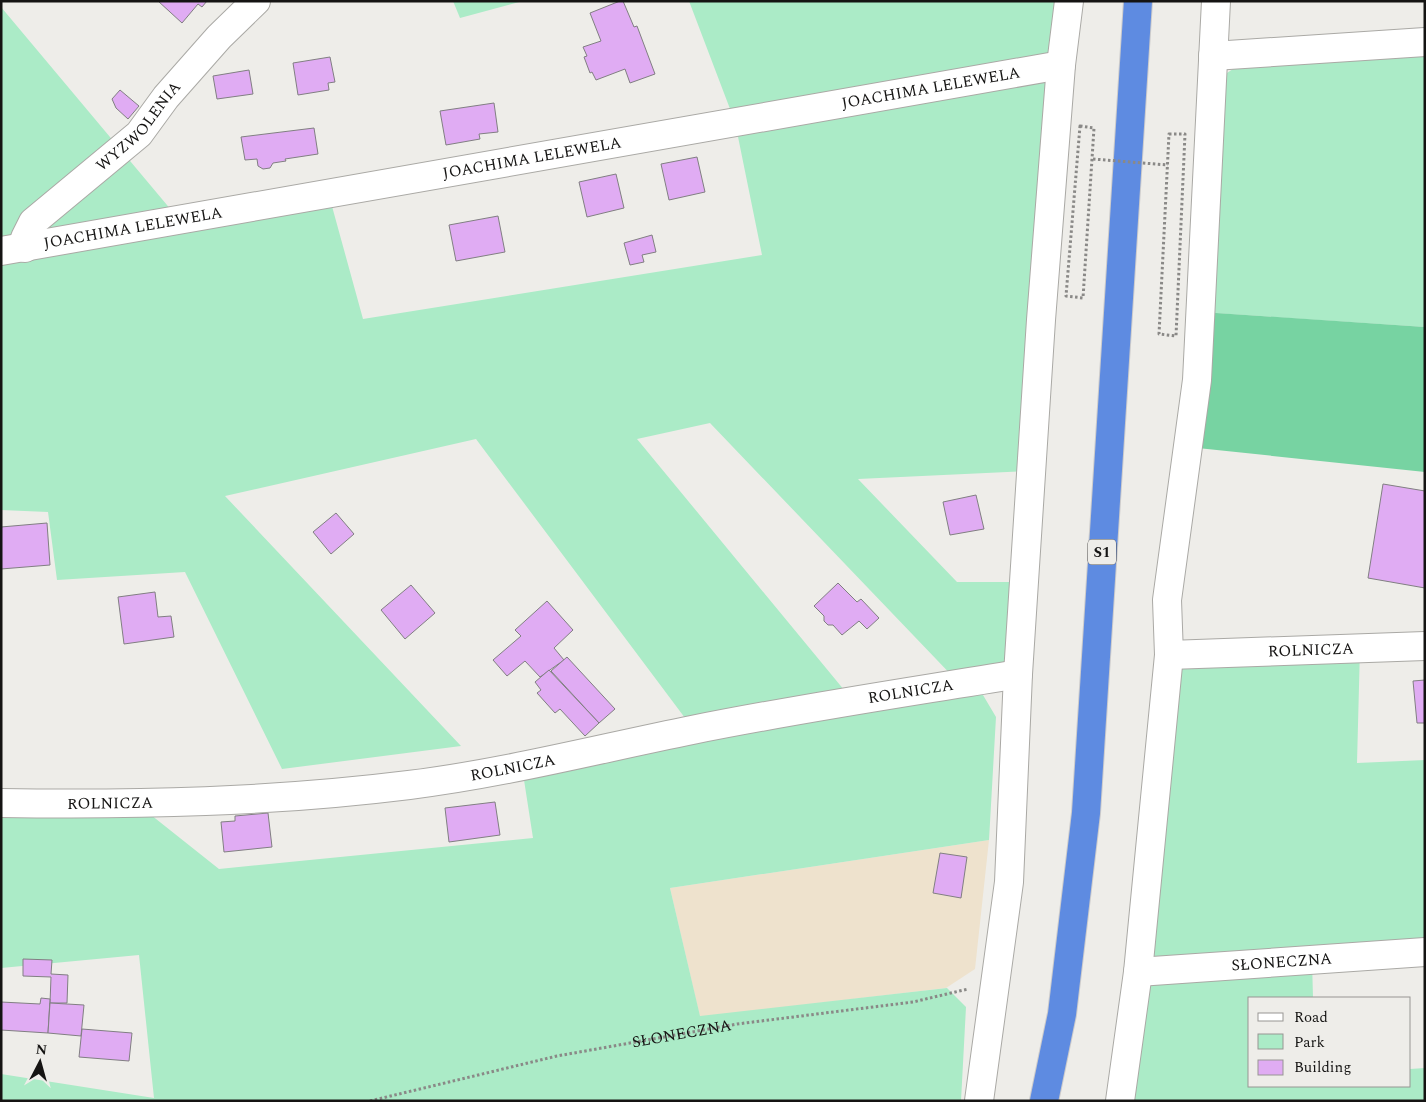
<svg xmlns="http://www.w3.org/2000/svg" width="1426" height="1102" font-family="Spectral,serif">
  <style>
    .commercial { fill: #eee2cd }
    .green { fill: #abebc7; fill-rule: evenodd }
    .forest { fill: #77d3a2 }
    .building { fill: #e0acf3; stroke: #817f82 }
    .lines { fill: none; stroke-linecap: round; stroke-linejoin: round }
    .minor-casing { stroke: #aaa9a5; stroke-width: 30 }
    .highway-casing { stroke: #cccbcb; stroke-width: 30 }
    .path { stroke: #8a8987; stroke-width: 3; stroke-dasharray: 2.5 2.5; stroke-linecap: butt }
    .minor { stroke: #fff; stroke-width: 28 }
    .highway { stroke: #5e8be1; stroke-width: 28 }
    .path-bridge { stroke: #8a8987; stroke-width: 3; stroke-dasharray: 2.5 2.5; stroke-linecap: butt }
    .labels { text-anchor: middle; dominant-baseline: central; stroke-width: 4; stroke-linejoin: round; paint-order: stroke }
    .shield { fill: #eeede9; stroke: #565553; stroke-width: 1 }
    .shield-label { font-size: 15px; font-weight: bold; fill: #151413 }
    .street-label { font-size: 16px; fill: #151413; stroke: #eeede9 }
  </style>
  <rect width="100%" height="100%" fill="#eeede9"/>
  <!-- commercial -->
  <path class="commercial" d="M989,840L975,969L946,988L700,1017L670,888Z"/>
  <!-- green -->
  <g class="green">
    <path d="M453,1H523L460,18Z"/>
    <path d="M689,1H1069L1031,471L858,479L957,582H1024L1018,674L980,690L996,717L989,840L670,888L700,1016L947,988L966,1007L961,1101H1V1074L154,1098L139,955L1,968V811H146L219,869L533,838L522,767L694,730L476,439L225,496L461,746L282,769L185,572L57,580L48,512L1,510V7L172,211L330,199L363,319L762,255L735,122ZM710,423L959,683L854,702L637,439Z"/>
    <path d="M1425,54V327L1214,313L1224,75L1236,67Z"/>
    <path d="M1360,648L1357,763L1425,760V952L1312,960L1313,998H1250V1086H1410V1069L1425,1068V1101H1120L1169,655Z"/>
  </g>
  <!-- forest -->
  <path class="forest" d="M1201,312L1425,327V472L1188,447Z"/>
  <!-- building -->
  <g class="building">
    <path d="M158,1H207L202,7L198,4L182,23Z"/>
    <path d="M620,1H623L634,27L637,26L655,74L630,83L625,69L596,80L592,72L590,73L584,57L587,56L583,47L601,41L590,13Z"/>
    <path d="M330,57L335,82L328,83L329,90L298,95L293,63Z"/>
    <path d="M249,70L253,94L217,99L213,76Z"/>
    <path d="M120,90L139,106L128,119L116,108L112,99Z"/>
    <path d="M494,103L498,132L479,134L480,139L446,145L440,111Z"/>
    <path d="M314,128L318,154L285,159L286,161L273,163L270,168L263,169L258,166L257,159L245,160L241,137Z"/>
    <path d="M697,157L705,192L669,200L661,164Z"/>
    <path d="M616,174L624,208L587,217L579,182Z"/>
    <path d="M498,216L505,252L456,261L449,225Z"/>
    <path d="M652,235L656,252L642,255L644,262L630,265L624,243Z"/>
    <path d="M1383,484L1425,491V588L1368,578Z"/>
    <path d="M976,495L984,529L950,535L943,502Z"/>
    <path d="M336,513L354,534L331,554L313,532Z"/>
    <path d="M47,523L50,565L1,569V527Z"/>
    <path d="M838,583L857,602L861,599L879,618L867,629L859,621L842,635L833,625H828L824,621V616L814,606Z"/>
    <path d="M411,585L435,613L405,639L381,610Z"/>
    <path d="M155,592L158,617L171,616L174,637L124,644L118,597Z"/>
    <path d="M547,601L573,630L554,648L564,660L540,677L525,661L507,676L493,660L521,636L515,630Z"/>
    <path d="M567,657L615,709L599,723L551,671Z"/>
    <path d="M549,670L599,723L585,736L560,709L555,713L537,693L541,690L535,682Z"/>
    <path d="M1425,680V723H1417L1413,681Z"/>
    <path d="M495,802L500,835L449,842L445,808Z"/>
    <path d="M268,813L272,847L224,852L221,822L235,821V816Z"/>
    <path d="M940,853L967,857L961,898L933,893Z"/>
    <path d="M23,959L52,960L51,974L68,975L67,1003H50L51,977L23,976Z"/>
    <path d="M41,998L50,999L48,1033L1,1030V1002L40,1004Z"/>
    <path d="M50,1003L84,1005L81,1036L48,1033Z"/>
    <path d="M82,1029L132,1033L129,1061L79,1057Z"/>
  </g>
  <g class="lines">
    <defs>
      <g id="minor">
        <path d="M1213,56L1425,42"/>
        <path id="s2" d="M25,248V238L33,222L139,134L166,97L219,37L256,1"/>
        <path id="s3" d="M1,251L1061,65"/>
        <path id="s4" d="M1169,655L1425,646"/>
        <path id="s5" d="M1,803C138,805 273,802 409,785C505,773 598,749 692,730C800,708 910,692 1018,674"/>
        <path id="s6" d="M1138,972L1425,952"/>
        <path d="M979,1101L1009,882L1018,674L1041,320L1061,65L1069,1"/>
        <path d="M1120,1101L1138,972L1169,655L1167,600L1197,380L1216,1"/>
      </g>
      <path id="highway" d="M1044,1101L1062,1014L1086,813L1138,1"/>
    </defs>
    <!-- minor casing -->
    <use href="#minor" class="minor-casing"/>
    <!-- highway casing -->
    <use href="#highway" class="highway-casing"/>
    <!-- path -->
    <g class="path">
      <path d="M1080,126L1094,128L1083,298L1066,296Z"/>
      <path d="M1169,134H1185L1176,336L1159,334Z"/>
      <path id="s1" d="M370,1101L557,1056L737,1024L913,1002L968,989"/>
    </g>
    <!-- minor -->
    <use href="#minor" class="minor"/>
    <!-- highway -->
    <use href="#highway" class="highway"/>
    <!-- path-bridge -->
    <path class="path-bridge" d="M1093,159L1168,165"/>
  </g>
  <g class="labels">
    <!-- shield labels -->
    <rect class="shield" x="1088" y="539.5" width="28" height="25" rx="4"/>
    <g class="shield-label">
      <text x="1102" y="552">S1</text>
    </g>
    <!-- street labels -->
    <g class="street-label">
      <text stroke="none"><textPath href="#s3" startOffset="944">JOACHIMA LELEWELA</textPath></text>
      <text stroke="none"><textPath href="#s2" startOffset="171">WYZWOLENIA</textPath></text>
      <text stroke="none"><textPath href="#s3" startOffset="539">JOACHIMA LELEWELA</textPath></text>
      <text stroke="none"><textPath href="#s3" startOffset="134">JOACHIMA LELEWELA</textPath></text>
      <text stroke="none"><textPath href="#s4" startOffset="142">ROLNICZA</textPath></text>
      <text stroke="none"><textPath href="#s5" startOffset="919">ROLNICZA</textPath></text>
      <text stroke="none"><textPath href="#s5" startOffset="514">ROLNICZA</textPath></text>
      <text stroke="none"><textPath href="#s5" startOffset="109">ROLNICZA</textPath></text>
      <text stroke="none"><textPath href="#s6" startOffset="144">SŁONECZNA</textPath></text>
      <text stroke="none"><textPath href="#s1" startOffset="319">SŁONECZNA</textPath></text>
    </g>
  </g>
  <!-- border -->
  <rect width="1426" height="1102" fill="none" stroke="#151413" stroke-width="5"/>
  <!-- legend -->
  <rect x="1248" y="997" width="162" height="90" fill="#eeede9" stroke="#979693"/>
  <rect x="1258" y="1013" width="25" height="8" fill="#ffffff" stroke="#979693"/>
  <text x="1294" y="1022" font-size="15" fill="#151413">Road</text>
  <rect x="1258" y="1034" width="25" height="15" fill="#abebc7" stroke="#979693"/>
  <text x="1294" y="1047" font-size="15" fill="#151413">Park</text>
  <rect x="1258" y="1060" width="25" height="15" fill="#e0acf3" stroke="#979693"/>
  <text x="1294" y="1072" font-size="15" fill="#151413">Building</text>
  <!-- north arrow -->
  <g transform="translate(40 1062) rotate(6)" stroke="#eeede9" stroke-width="4" paint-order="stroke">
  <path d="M0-4L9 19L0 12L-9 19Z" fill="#151413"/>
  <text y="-8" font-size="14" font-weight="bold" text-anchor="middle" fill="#151413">N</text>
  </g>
</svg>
